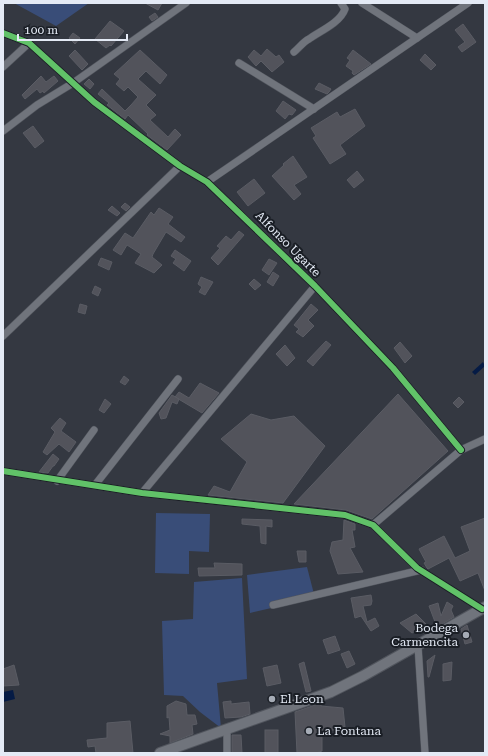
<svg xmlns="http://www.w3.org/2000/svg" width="488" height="756" font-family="'Roboto Serif',serif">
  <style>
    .green { fill: #394d78 }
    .water { fill: #051b45 }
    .building { fill: #52535b; stroke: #5a5c64 }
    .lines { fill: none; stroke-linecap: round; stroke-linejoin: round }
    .street-casing { stroke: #51555d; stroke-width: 8 }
    .secondary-casing { stroke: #51555d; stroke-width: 12 }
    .street { stroke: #70747c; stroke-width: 7 }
    .secondary { stroke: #70747c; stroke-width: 10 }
    .cycleway-casing { stroke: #1a1e25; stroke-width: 8 }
    .cycleway { stroke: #61c268; stroke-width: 6 }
    .poi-dot { fill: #a6acb6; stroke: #1a1e25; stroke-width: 1.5 }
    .labels { text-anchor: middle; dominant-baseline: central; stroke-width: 4; stroke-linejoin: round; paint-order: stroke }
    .street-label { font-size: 12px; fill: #e4eaf5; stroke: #1a1e25 }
    .poi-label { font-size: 12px; fill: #e4eaf5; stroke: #1a1e25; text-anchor: start }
  </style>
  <rect width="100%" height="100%" fill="#343841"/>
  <!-- green -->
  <g class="green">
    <path d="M14,3H89L56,26Z"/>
    <path d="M156,513L210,514L209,552L189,551V574L155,573Z"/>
    <path d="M307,567L315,598L250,613L247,575Z"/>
    <path d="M242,578L247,679L217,683L221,728L200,712L183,696L164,695L162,621L193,619L194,582Z"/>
  </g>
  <!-- water -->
  <g class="water">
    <path d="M483,362L485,366L475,375L472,372Z"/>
    <path d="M13,690L15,699L3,702V692Z"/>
  </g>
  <!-- building -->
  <g class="building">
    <path d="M145,3H162L158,10Z"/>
    <path d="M155,13L158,17L152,21L149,17Z"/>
    <path d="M110,21L124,31L111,46L110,45L106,48L95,39Z"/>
    <path d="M463,24L476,42L462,52L458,47L465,42L455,30Z"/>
    <path d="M73,33L80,38L75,44L69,38Z"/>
    <path d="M267,49L276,57L279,55L284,62L272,72L261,61L256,66L248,57L254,50L261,56Z"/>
    <path d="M75,50L88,64L82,70L69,56Z"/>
    <path d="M140,50L167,75L160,84L146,71L138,79L156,95L146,105L156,115L150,120L168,137L175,129L181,135L167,150L147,135L148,134L128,115L125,119L107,105L109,103L98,94L102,89L125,111L131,105L138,97L128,87L124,91L116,84L120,79L114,74Z"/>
    <path d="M353,50L371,64L354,75L352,73L353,71L346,66L350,60L347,58Z"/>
    <path d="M425,54L436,65L431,70L420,60Z"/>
    <path d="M41,76L46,82L54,76L58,81L44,93L43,91L40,93L37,89L25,99L22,95Z"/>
    <path d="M89,79L94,84L90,89L84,84Z"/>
    <path d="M319,83L331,89L329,92L327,94L315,89Z"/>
    <path d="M283,101L296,110L292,115L289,114L285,119L276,111Z"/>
    <path d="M355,109L365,126L340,145L346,154L330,164L313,138L316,136L311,128L337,112L340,117Z"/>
    <path d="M33,126L44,141L35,148L23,133Z"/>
    <path d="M293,156L307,177L294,185L301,194L294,200L272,176L284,165L283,164Z"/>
    <path d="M357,171L364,180L354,188L347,180Z"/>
    <path d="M254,179L265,193L248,206L237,192Z"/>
    <path d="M125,203L130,207L126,211L121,207Z"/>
    <path d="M112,206L120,213L117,216L108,210Z"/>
    <path d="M159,208L173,217L168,224L185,237L181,242L166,232L153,254L152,257L162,265L154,273L135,263L141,254L127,245L121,255L113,250L125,233L133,238L151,212L154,215Z"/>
    <path d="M239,231L244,235L218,265L211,258L220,248L217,246L226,236L231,240Z"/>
    <path d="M175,250L191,261L184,271L173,263L176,259L171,256Z"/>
    <path d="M101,258L112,262L109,270L98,265Z"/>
    <path d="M269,259L277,263L269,275L262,270Z"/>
    <path d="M273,272L279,276L273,286L267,282Z"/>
    <path d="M201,277L213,282L205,295L199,292L202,287L198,284Z"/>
    <path d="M254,279L261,285L255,290L249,284Z"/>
    <path d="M95,286L101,289L98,296L92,293Z"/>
    <path d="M80,304L87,306L85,314L78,312Z"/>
    <path d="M311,304L318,310L308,320L314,326L303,337L296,332L299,329L294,325Z"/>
    <path d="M326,341L331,345L313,366L307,361Z"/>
    <path d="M400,342L412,356L405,363L394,348Z"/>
    <path d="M285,345L295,358L287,366L276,354Z"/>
    <path d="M124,376L129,380L125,385L120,382Z"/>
    <path d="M200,383L219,393L202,413L175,397L179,392L189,398Z"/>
    <path d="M398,394L448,451L372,519L346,510L294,504Z"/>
    <path d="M172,395L179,399L177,404L172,402L166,418L161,419L159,413Z"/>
    <path d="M459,397L464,402L458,408L453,403Z"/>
    <path d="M105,399L111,404L104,413L99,410Z"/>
    <path d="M251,414L271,420L294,416L325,446L283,503L208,495L214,486L230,492L247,462L221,439Z"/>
    <path d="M60,418L66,423L61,431L76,442L69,452L59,444L47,455L43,452L55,432L51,428Z"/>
    <path d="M53,454L59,459L54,466H53L48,473L39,472Z"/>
    <path d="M485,518V591L478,573L460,581L449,558L428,569L427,568L424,563L426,562L419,549L444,536L455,558L470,551L461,527Z"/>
    <path d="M242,519L272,520V527L266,526V544L261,543L260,526L242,524Z"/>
    <path d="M344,520L355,524V530H352L355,547L350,548L363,572L338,574L330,551L332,542L343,540Z"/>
    <path d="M297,551H306V562H299Z"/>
    <path d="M214,563L242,564V575L199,576L198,568H215Z"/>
    <path d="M371,595L372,601L371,605L363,606L367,622L375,618L379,626L371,631L361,616L355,618L351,598Z"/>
    <path d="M447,602L453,606L451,610L454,617L437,627L429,606L438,603L441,616Z"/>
    <path d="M416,614L432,630L425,633L421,628L412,633L400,623Z"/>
    <path d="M467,625L472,642L465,644L461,629Z"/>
    <path d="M335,636L340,650L328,654L323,640Z"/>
    <path d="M349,651L355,664L347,668L341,654Z"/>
    <path d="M435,655L429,677H428L427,661Z"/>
    <path d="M304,662L311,691L306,692L299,664Z"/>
    <path d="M452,662L451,680L443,681V664Z"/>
    <path d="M14,665L19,685L3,686V669Z"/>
    <path d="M277,665L281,683L267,686L263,668Z"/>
    <path d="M176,701L186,704L187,715H195L197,724L192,725L193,734L170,743V736L160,734L170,730L169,717L167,718V706Z"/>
    <path d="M231,701V704L249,702L250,714L241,717L225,718L223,702Z"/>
    <path d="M321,703V706L343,708L345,727L336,728L337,730H322V751L316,753H297L295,712Z"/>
    <path d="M130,721L133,753H96L95,746L88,747L87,740L107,738V723Z"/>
    <rect x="265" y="730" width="13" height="23"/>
    <path d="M232,735H241L242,753H232Z"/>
  </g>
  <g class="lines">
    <defs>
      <g id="street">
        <path d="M362,3L417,38"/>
        <path d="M3,33L29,43L94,102L180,166L207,182L315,286L393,368L461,450"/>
        <path d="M294,52C299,48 303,42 309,39C320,31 340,23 345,9L341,3"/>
        <path d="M239,63L314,109"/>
        <path d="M3,67L29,43"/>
        <path d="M3,131L37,105L73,83L186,3"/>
        <path d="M207,182L468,3"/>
        <path d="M3,336L180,166"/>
        <path d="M3,471L142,493L345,515L373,525L417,568L482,609"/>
        <path d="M57,481L94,430"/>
        <path d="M95,485L178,379"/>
        <path d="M142,493L315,286"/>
        <path d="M373,525L461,450L485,439"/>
        <path d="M273,605L421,570"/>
        <path d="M418,646L425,753"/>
        <path d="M227,730V753"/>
      </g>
      <path id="secondary" d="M160,753L331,692L363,676L485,607"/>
    </defs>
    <!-- street casing -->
    <use href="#street" class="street-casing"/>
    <!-- secondary casing -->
    <use href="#secondary" class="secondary-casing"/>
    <!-- street -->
    <use href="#street" class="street"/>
    <!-- secondary -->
    <use href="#secondary" class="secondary"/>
    <defs>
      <g id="cycleway">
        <path d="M3,33L29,43L94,102L180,166L207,182L315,286L393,368L461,450"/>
        <path d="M3,471L142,493L345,515L373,525L417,568L482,609"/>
      </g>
    </defs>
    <!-- cycleway casing -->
    <use href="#cycleway" class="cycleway-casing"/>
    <!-- cycleway -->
    <use href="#cycleway" class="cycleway"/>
  </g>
  <!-- markers -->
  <g class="poi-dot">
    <circle cx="466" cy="635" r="4"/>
    <circle cx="272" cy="699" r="4"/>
    <circle cx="309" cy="731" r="4"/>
  </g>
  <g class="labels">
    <!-- street labels -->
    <g class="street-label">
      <text transform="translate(288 244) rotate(45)">Alfonso Ugarte</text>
    </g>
    <!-- poi labels -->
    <g class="poi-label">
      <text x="458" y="628" text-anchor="end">Bodega<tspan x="458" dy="14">Carmencita</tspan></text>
      <text x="280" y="699">El Leon</text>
      <text x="317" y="731">La Fontana</text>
    </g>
  </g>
  <!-- border -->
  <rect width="488" height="756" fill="none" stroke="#e4eaf5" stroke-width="8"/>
  <!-- scale -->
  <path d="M18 34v6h109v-6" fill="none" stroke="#e4eaf5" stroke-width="2"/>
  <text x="24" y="34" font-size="12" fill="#e4eaf5" stroke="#1a1e25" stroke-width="3" paint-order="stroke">100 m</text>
</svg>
